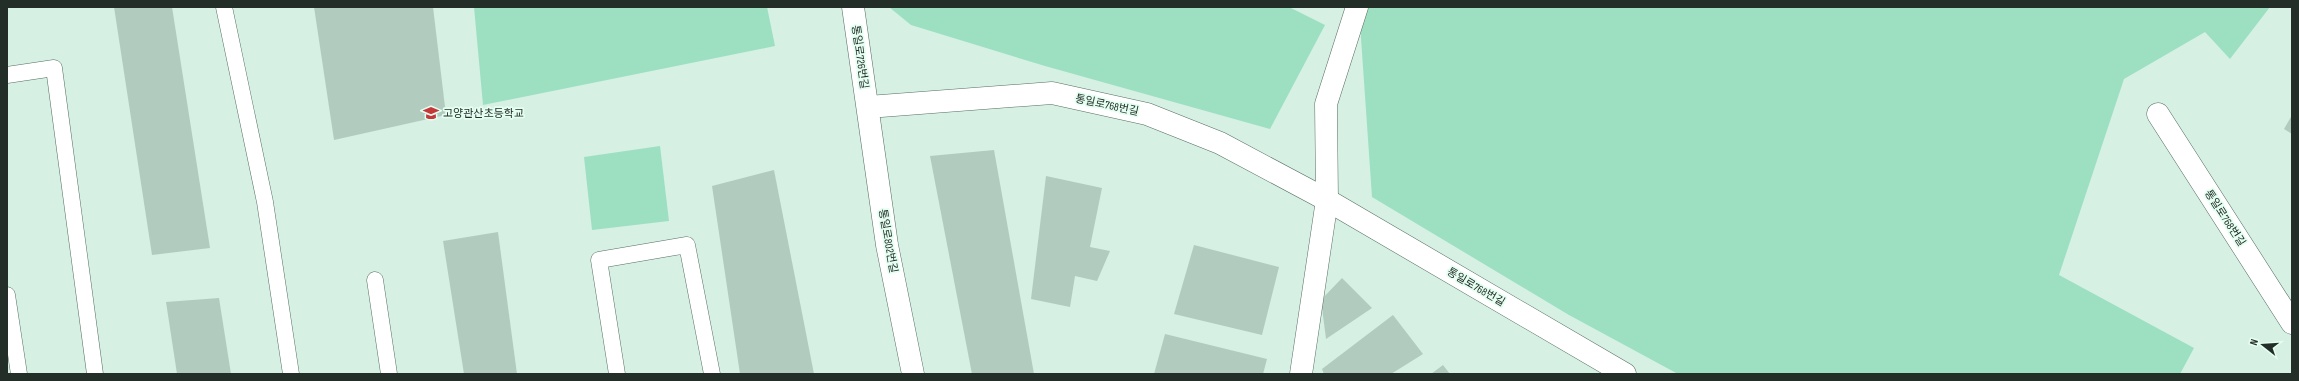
<svg xmlns="http://www.w3.org/2000/svg" width="2299" height="381" font-family="'Sofia Sans Condensed','Noto Sans KR',sans-serif">
  <style>
    .green { fill: #9ce0c1 }
    .building { fill: #b2cbbf }
    .lines { fill: none; stroke-linecap: round; stroke-linejoin: round }
    .service-casing { stroke: #576e63; stroke-width: 17 }
    .minor-casing { stroke: #576e63; stroke-width: 23 }
    .tertiary-casing { stroke: #576e63; stroke-width: 23 }
    .service { stroke: #fff; stroke-width: 16 }
    .minor { stroke: #fff; stroke-width: 22 }
    .tertiary { stroke: #fff; stroke-width: 22 }
    .labels { text-anchor: middle; dominant-baseline: central; stroke-width: 3.5; stroke-linejoin: round; paint-order: stroke }
    .street-label { font-size: 11px; fill: #242e29; stroke: #e4fef1 }
    .poi-label { font-size: 11px; fill: #242e29; stroke: #e4fef1; text-anchor: start }
  </style>
  <rect width="100%" height="100%" fill="#d6f0e4"/>
  <!-- green -->
  <g class="green">
    <path d="M474,7H767L775,46L483,105Z"/>
    <path d="M889,7H1289L1325,25L1270,129L1045,66L911,25Z"/>
    <path d="M1360,7H2270L2230,59L2205,32L2124,79L2059,275L2194,348L2180,374H1678L1569,315L1372,197L1361,38Z"/>
    <path d="M660,146L669,221L592,230L584,157Z"/>
  </g>
  <!-- building -->
  <g class="building">
    <path d="M114,7H172L210,248L152,255Z"/>
    <path d="M314,7H433L446,115L334,140Z"/>
    <path d="M2292,115V134L2284,129Z"/>
    <path d="M994,150L1034,374H972L930,156Z"/>
    <path d="M774,170L814,374H740L712,186Z"/>
    <path d="M1046,176L1102,188L1090,247L1110,251L1097,281L1075,276L1070,307L1031,299Z"/>
    <path d="M498,232L517,374H464L443,241Z"/>
    <path d="M1194,245L1279,267L1262,335L1174,314Z"/>
    <path d="M1342,278L1372,308L1326,339L1321,300Z"/>
    <path d="M219,298L231,374H177L166,302Z"/>
    <path d="M1393,315L1423,354L1391,374H1324L1322,369Z"/>
    <path d="M1165,334L1267,359L1263,374H1154Z"/>
    <path d="M1443,365L1450,374H1431Z"/>
  </g>
  <g class="lines">
    <defs>
      <g id="service">
        <path d="M224,7L265,202L291,374"/>
        <path d="M7,75L54,68L95,374"/>
        <path d="M375,280L389,374"/>
        <path d="M7,295L19,374"/>
        <path d="M617,374L599,260L687,245L712,374"/>
      </g>
      <g id="minor">
        <path d="M2158,114L2292,323"/>
        <path d="M1301,374L1327,200L1326,104L1357,7"/>
      </g>
      <g id="tertiary">
        <path d="M853,7L887,245L913,374"/>
        <path d="M868,107L1052,93L1147,114L1220,143L1327,200L1625,374"/>
      </g>
    </defs>
    <!-- service casing -->
    <use href="#service" class="service-casing"/>
    <!-- minor casing -->
    <use href="#minor" class="minor-casing"/>
    <!-- tertiary casing -->
    <use href="#tertiary" class="tertiary-casing"/>
    <!-- service -->
    <use href="#service" class="service"/>
    <!-- minor -->
    <use href="#minor" class="minor"/>
    <!-- tertiary -->
    <use href="#tertiary" class="tertiary"/>
  </g>
  <!-- icons -->
  <defs>
    <symbol id="school-bare" viewBox="-9 -9 18 18"><path d="M0-5L7-2L0 1L-7-2ZM-4 1L0 2.5L4 1V4Q0 6-4 4Z" fill="#c63737" stroke="#e4fef1" stroke-width="2.5" paint-order="stroke"/></symbol>
  </defs>
  <g fill-rule="evenodd">
    <use href="#school-bare" x="420" y="102" width="22" height="22"/>
  </g>
  <g class="labels">
    <!-- street labels -->
    <g class="street-label">
      <text transform="translate(860 57) rotate(82)">통일로726번길</text>
      <text transform="translate(1107 105) rotate(12)">통일로768번길</text>
      <text transform="translate(2225 218) rotate(57)">통일로768번길</text>
      <text transform="translate(888 241) rotate(80)">통일로802번길</text>
      <text transform="translate(1476 287) rotate(30)">통일로768번길</text>
    </g>
    <!-- poi labels -->
    <g class="poi-label">
      <text x="443" y="113">고양관산초등학교</text>
    </g>
  </g>
  <!-- border -->
  <rect width="2299" height="381" fill="none" stroke="#242e29" stroke-width="16"/>
  <!-- north arrow -->
  <g transform="translate(2263 345) rotate(287)" stroke="#e4fef1" stroke-width="3" paint-order="stroke">
  <path d="M0-3L7 15L0 10L-7 15Z" fill="#242e29"/>
  <text y="-6" font-size="11" font-weight="bold" text-anchor="middle" fill="#242e29">N</text>
  </g>
</svg>
